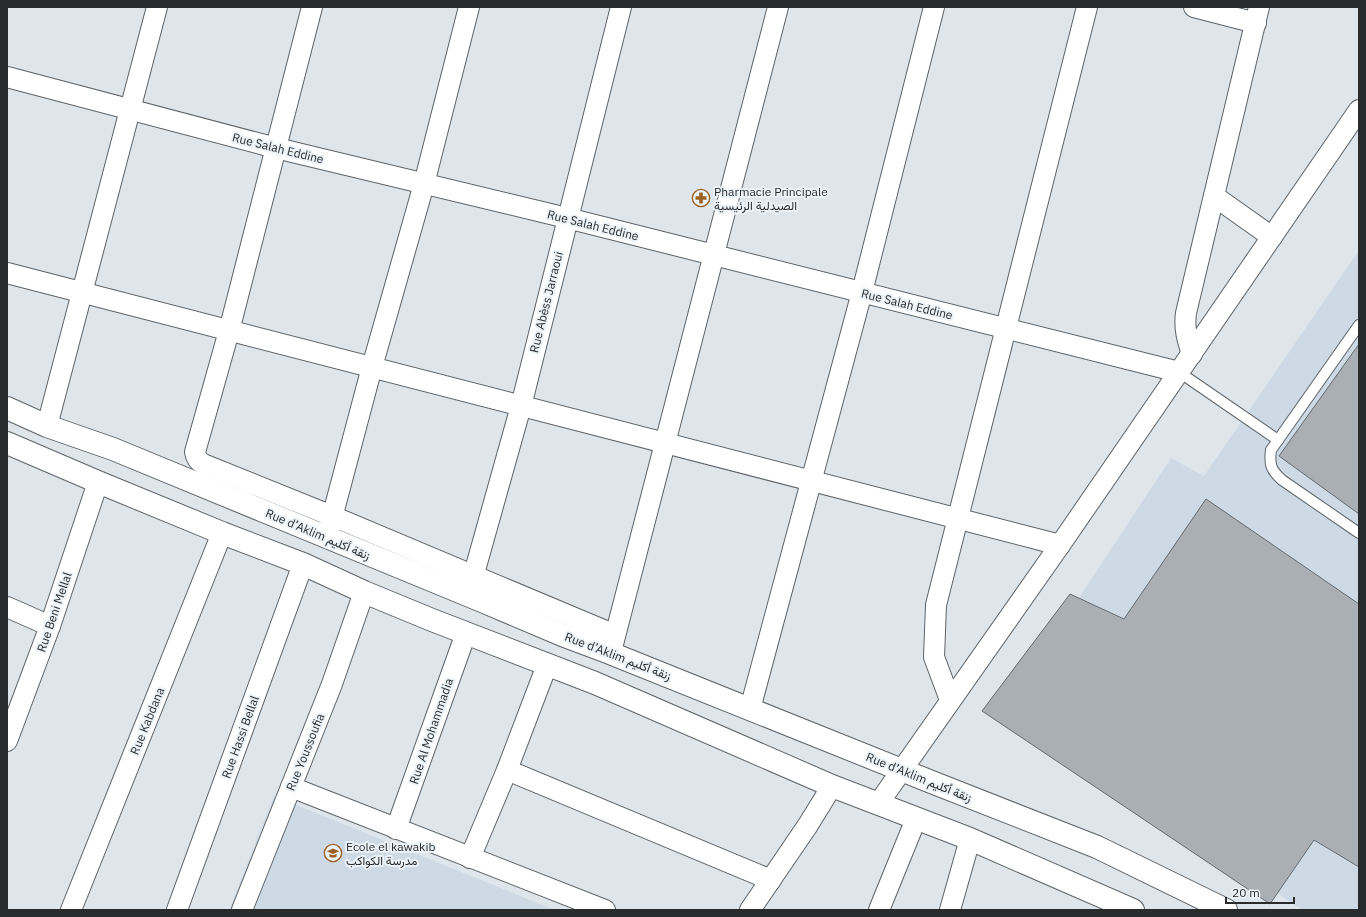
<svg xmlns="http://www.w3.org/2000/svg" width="1366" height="917" font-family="'IBM Plex Sans',Vazirmatn,sans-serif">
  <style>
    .built { fill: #cddae5 }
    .building { fill: #a9afb4; stroke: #656b70 }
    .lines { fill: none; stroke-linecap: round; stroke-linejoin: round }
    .service-casing { stroke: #5d6368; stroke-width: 12 }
    .minor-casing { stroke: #5d6368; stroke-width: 22 }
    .tertiary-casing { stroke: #5d6368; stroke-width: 24 }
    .service { stroke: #fff; stroke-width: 10 }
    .minor { stroke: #fff; stroke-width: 20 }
    .tertiary { stroke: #fff; stroke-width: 22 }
    .labels { text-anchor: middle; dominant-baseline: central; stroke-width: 4; stroke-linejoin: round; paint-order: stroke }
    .street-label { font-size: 12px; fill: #292b2d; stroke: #ecf3f8 }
    .poi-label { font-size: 12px; fill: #292b2d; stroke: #ecf3f8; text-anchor: start }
  </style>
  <rect width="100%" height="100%" fill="#dfe6eb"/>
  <!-- built -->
  <g class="built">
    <path d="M1359,250V910H1302L1007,707L1171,458L1204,476Z"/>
    <path d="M274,796L555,910H229Z"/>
  </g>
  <!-- building -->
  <g class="building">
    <path d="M1359,344V514L1279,456Z"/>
    <path d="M1206,499L1359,604V867L1314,840L1270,904L982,711L1070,594L1124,619Z"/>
  </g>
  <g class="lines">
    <defs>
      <g id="service">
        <path d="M1359,325L1271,450C1269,465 1271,470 1282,480L1359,533"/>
        <path d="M1179,372L1278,440"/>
      </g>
      <g id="minor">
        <path d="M312,7L229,331L195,452C196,458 198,461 203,464L332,516L615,635"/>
        <path d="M1194,7L1256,23"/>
        <path d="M7,77L276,148L567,218L1179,372"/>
        <path d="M1214,196L1272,237"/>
        <path d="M7,273L1060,545"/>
        <path d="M1192,354C1187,339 1184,328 1186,313L1259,7"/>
        <path d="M47,426L157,7"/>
        <path d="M329,529L372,367L424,184L469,7"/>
        <path d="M470,588L521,406L621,7"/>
        <path d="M7,607L50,626"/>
        <path d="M612,648L778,7"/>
        <path d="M950,700L934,657L936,605L1087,7"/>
        <path d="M750,709L862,292L934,7"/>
        <path d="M7,741L50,626L98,482"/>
        <path d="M507,770L771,880"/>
        <path d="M291,787L605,910"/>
        <path d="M878,804L1060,545L1359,110"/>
        <path d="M396,829L466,633"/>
        <path d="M470,858L507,770L547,665"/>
        <path d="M71,910L222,533"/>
        <path d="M177,910L303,564"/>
        <path d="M242,910L332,684L364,592"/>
        <path d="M750,910L808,825L832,786"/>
        <path d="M879,910L916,819"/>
        <path d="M950,910L970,839"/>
      </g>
      <g id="tertiary">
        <path d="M7,408L47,426L113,449L482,601L562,635L610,653L934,783L1097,847L1226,910"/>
        <path d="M7,443L98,482L222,533L303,564L364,592L432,620L595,683L832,786L970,839L1133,910"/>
      </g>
    </defs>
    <!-- service casing -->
    <use href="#service" class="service-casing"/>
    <!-- minor casing -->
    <use href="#minor" class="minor-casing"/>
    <!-- tertiary casing -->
    <use href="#tertiary" class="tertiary-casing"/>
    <!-- service -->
    <use href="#service" class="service"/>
    <!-- minor -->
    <use href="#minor" class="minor"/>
    <!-- tertiary -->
    <use href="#tertiary" class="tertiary"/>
  </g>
  <!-- icons -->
  <defs>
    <symbol id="pharmacy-ring" viewBox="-11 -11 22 22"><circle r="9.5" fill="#ecf3f8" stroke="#9d6023" stroke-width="1.5"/><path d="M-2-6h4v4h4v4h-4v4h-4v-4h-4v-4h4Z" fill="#9d6023"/></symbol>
    <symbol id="school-ring" viewBox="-11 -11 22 22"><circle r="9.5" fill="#ecf3f8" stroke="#9d6023" stroke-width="1.5"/><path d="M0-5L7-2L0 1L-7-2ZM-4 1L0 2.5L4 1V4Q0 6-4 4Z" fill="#9d6023"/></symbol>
  </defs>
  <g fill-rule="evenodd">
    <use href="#pharmacy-ring" x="691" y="188" width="20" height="20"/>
    <use href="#school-ring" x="323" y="843" width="20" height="20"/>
  </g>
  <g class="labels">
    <!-- street labels -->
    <g class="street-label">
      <text transform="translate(278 148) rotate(14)">Rue Salah Eddine</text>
      <text transform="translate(593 225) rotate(14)">Rue Salah Eddine</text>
      <text transform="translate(546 302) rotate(-76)">Rue Abèss Jarraoui</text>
      <text transform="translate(907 304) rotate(14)">Rue Salah Eddine</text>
      <text transform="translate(318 534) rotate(23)">Rue d’Aklim زنقة أكليم</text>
      <text transform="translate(54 612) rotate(-71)">Rue Beni Mellal</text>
      <text transform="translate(618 656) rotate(21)">Rue d’Aklim زنقة أكليم</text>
      <text transform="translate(147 721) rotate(-68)">Rue Kabdana</text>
      <text transform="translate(431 731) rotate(-71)">Rue Al Mohammadia</text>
      <text transform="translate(240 737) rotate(-70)">Rue Hassi Bellal</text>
      <text transform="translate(305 752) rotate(-68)">Rue Youssoufia</text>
      <text transform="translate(919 777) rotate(22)">Rue d’Aklim زنقة أكليم</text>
    </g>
    <!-- poi labels -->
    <g class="poi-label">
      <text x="714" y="191">Pharmacie Principale<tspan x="714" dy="14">الصيدلية الرئيسية</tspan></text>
      <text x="346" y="846">Ecole el kawakib<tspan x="346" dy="14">مدرسة الكواكب</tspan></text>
    </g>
  </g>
  <!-- border -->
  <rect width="1366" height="917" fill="none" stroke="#292b2d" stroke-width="16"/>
  <!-- scale -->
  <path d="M1226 897v6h68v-6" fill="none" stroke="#292b2d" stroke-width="2"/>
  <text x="1232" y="897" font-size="12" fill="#292b2d" stroke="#ecf3f8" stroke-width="3" paint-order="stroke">20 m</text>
</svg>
